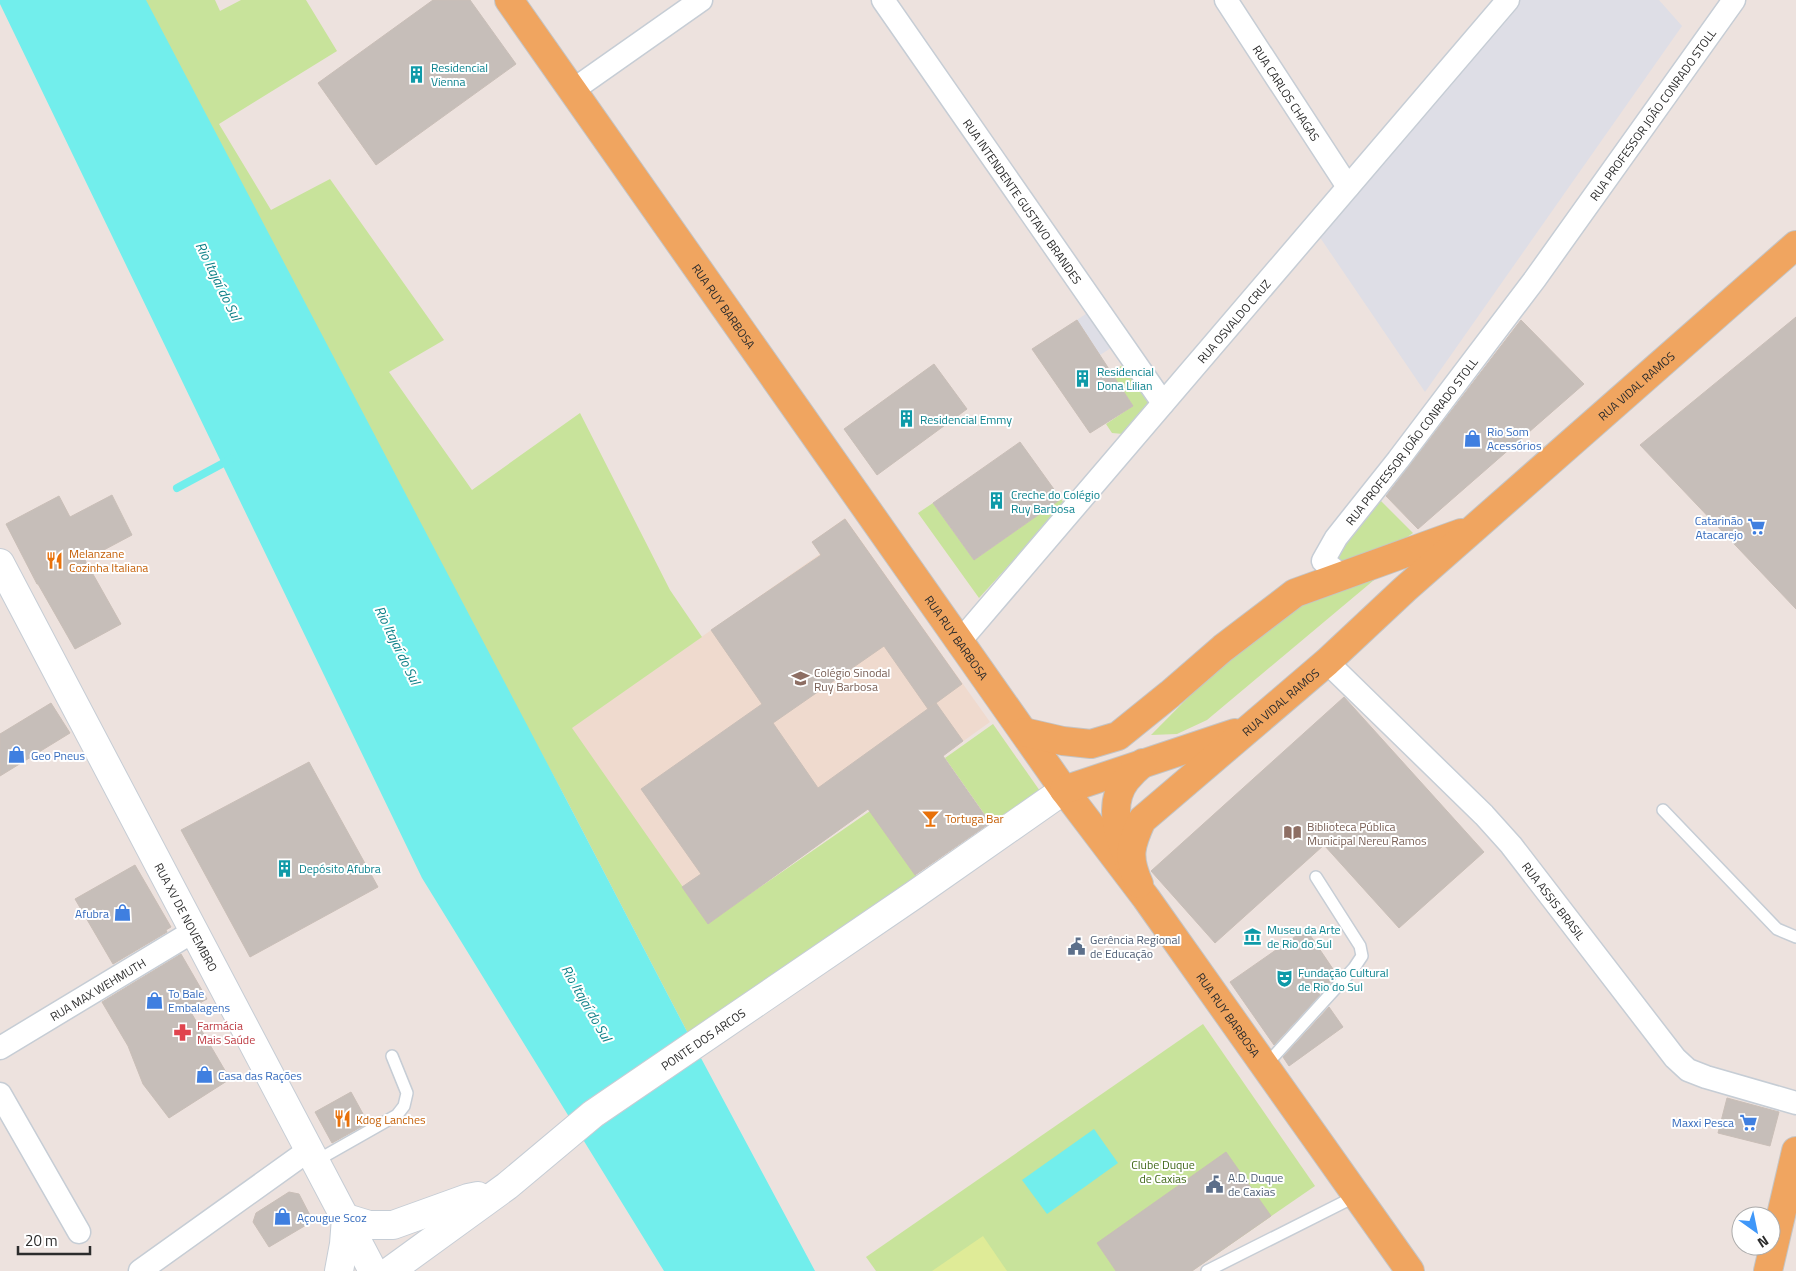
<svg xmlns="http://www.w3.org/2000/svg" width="1796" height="1271" font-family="'Titillium Web',sans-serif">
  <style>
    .industrial { fill: #dedee6 }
    .education { fill: #efdace }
    .green { fill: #c8e39b }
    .pitch { fill: #dfeb97 }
    .water { fill: #72eeec }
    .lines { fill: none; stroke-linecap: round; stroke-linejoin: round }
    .stream { stroke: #72eeec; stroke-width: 8 }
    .building { fill: #c6beb9; stroke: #c9beb7; fill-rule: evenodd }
    .service-casing { stroke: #c6cdd5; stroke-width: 14 }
    .minor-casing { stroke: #c6cdd5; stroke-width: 25 }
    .secondary-casing { stroke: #c6cdd5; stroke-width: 30 }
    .primary-casing { stroke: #c4c4c4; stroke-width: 30 }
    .service { stroke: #fff; stroke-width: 11 }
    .minor { stroke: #fff; stroke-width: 22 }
    .secondary { stroke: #fff; stroke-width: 28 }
    .primary { stroke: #f0a560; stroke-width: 28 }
    .labels { text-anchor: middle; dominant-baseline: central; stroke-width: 4; stroke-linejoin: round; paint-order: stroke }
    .culture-label { font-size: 12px; fill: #0d838f; stroke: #fff; text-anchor: start }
    .street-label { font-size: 12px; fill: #2c2c2c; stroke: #fff }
    .shop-label { font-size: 12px; fill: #366cbe; stroke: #fff; text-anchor: start }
    .food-label { font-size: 12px; fill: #c56008; stroke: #fff; text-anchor: start }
    .education-label { font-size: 12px; fill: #785e54; stroke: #fff; text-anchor: start }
    .service-label { font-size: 12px; fill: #4e5e75; stroke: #fff; text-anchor: start }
    .health-label { font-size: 12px; fill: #be3a42; stroke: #fff; text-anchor: start }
    .park-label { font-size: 12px; fill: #42691b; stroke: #fff }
    .water-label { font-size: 14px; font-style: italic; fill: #0e8188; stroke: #fff }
  </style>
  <rect width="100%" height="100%" fill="#ede2de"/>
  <!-- industrial -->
  <g class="industrial">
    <path d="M1514,0H1659L1682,26L1425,392L1317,233Z"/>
    <path d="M1090,311L1114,346L1100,355L1077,320Z"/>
  </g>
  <!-- education -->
  <path class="education" d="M845,518L990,722L708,924L571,728L820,554L812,542Z"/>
  <!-- green -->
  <g class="green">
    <path d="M135,0H215L220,11L241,0H306L337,51L219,124L271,210L330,179L444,340L389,372L472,490L580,413L670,590L702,637L572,728L708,923L870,811L918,878L694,1045L566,799Z"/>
    <path d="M1126,363L1152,403L1123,434L1112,433L1106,424L1133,406L1111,372Z"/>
    <path d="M1061,499L1065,504L979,598L918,513L933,503L974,560Z"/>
    <path d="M1379,499L1413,533L1391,548L1345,564L1338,559L1337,551Z"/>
    <path d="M1380,575L1207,720L1177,734L1151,735L1242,643L1296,600Z"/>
    <path d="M993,724L1040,791L992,825L945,758Z"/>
    <path d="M1203,1024L1315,1186L1192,1271H876L866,1257Z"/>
  </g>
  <!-- pitch -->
  <path class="pitch" d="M983,1236L1007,1271H932Z"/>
  <!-- water -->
  <g class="water">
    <path d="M0,0H146L566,799L694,1045L815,1271H664L422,878L0,4Z"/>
    <path d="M1094,1129L1118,1163L1047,1214L1022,1180Z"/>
  </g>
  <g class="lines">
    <!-- stream -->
    <path class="stream" d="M177,488L231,459"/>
  </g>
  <!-- building -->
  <g class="building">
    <path d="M433,0H470L516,64L376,165L318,83Z"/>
    <path d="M1796,317V609L1640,445Z"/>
    <path d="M1077,320L1133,406L1090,433L1032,349Z"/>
    <path d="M1521,320L1584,384L1418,529L1386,496Z"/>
    <path d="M934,364L967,409L877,475L844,429Z"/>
    <path d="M1020,442L1061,499L974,560L933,503Z"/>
    <path d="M112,495L132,535L85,560L121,624L75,649L38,584H37L6,524L59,496L70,517Z"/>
    <path d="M845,519L962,684L936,703L963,741L943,756L990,823L915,875L868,809L708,924L682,887L701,874L641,789L762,704L711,630L821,555L812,542ZM884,646L928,709L936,703L818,788L773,723Z"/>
    <path d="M1344,697L1484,852L1399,928L1324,845L1215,943L1151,871Z"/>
    <path d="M51,703L70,733L0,776V734Z"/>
    <path d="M309,762L378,887L250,957L181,830Z"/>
    <path d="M135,865L171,927L166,930L167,932L113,964L75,899Z"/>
    <path d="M1306,929L1337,975L1332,981L1317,991L1320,995L1274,1045L1230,982Z"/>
    <path d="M181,954L207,999L189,1009L230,1079L169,1118L143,1084L128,1046L102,1002Z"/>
    <path d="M1329,1007L1343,1027L1289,1066L1283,1057Z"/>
    <path d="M351,1092L368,1123L332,1143L315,1112Z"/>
    <path d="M1727,1098L1779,1112L1770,1146L1718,1133Z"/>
    <path d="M1226,1152L1271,1216L1192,1271H1116L1097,1243Z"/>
    <path d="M289,1192L299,1194L313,1221L269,1247L253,1222L256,1213Z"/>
  </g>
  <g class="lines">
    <defs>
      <g id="service">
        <path d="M1663,810L1777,929L1796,937"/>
        <path d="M1265,1066L1354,968L1362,956L1360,946L1316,877"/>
        <path d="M316,1161L397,1115L404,1106L407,1093L392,1056"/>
        <path d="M1207,1271L1356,1196"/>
      </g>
      <g id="minor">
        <path id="s1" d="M883,0L1163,403"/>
        <path id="s2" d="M1226,0L1348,187"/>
        <path d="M573,90L701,0"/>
        <path id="s3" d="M1341,575L1323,561L1336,538L1398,460L1535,279L1734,0"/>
        <path id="s4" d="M960,641L1508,0"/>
        <path id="s5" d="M1327,662L1484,815L1511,845L1675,1058L1688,1070L1706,1077L1796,1103"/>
        <path id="s6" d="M0,1048L194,931"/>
        <path d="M0,1094L79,1232"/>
        <path d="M140,1271L309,1150"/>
      </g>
      <g id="secondary">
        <path id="s7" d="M0,563L373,1271"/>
        <path d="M346,1218L369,1225H393L468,1198L478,1196"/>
        <path d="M339,1271L344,1244L346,1218"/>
        <path id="s8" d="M390,1271L507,1186L593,1114L914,895L1064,790"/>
      </g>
      <g id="primary">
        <path id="s9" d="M509,0L1064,790L1146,898L1410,1271"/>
        <path d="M1024,732L1063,741L1091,744L1118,736L1170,694L1223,648L1295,593L1461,533"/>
        <path d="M1064,790L1235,733"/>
        <path d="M1130,863C1119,837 1107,805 1126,780C1131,774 1137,768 1143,763"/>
        <path id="s10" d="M1139,884C1127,857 1130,846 1142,820L1327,662L1405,589L1796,245"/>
        <path d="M1768,1271L1796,1151"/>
      </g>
    </defs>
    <!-- service casing -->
    <use href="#service" class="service-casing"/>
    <!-- minor casing -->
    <use href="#minor" class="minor-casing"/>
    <!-- secondary casing -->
    <use href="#secondary" class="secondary-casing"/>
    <!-- primary casing -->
    <use href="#primary" class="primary-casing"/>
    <!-- service -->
    <use href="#service" class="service"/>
    <!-- minor -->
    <use href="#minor" class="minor"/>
    <!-- secondary -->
    <use href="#secondary" class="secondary"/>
    <!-- primary -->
    <use href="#primary" class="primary"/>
  </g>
  <!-- icons -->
  <defs>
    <symbol id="building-bare" viewBox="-9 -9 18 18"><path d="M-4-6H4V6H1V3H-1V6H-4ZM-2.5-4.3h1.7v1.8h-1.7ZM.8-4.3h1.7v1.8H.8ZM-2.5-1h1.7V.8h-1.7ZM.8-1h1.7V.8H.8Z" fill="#0f9aa8" stroke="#fff" stroke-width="2.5" paint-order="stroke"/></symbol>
    <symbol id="shop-bare" viewBox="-9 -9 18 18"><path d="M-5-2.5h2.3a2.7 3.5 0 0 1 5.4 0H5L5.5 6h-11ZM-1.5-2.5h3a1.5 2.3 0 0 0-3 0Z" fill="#3f7fe0" stroke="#fff" stroke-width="2.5" paint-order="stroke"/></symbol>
    <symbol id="supermarket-bare" viewBox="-9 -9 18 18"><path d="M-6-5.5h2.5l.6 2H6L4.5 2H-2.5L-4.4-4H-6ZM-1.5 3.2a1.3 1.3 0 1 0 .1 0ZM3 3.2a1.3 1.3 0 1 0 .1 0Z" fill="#3f7fe0" stroke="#fff" stroke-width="2.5" paint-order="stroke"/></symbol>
    <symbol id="restaurant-bare" viewBox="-9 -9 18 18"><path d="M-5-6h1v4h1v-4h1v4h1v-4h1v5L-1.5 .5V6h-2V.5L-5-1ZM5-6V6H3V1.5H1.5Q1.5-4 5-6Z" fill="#e8710a" stroke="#fff" stroke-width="2.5" paint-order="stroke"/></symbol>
    <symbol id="school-bare" viewBox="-9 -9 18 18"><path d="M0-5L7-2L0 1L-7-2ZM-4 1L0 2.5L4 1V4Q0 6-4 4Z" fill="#8d6e63" stroke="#fff" stroke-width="2.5" paint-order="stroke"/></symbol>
    <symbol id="bar-bare" viewBox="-9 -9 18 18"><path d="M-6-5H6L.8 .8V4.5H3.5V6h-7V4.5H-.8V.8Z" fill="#e8710a" stroke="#fff" stroke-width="2.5" paint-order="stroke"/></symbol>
    <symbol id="library-bare" viewBox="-9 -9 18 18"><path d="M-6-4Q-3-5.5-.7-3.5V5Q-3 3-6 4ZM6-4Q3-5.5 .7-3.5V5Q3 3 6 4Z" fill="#8d6e63" stroke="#fff" stroke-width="2.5" paint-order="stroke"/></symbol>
    <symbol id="museum-bare" viewBox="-9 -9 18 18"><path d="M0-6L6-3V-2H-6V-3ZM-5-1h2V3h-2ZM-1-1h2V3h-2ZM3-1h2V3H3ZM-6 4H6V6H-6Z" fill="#0f9aa8" stroke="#fff" stroke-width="2.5" paint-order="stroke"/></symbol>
    <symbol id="civic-bare" viewBox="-9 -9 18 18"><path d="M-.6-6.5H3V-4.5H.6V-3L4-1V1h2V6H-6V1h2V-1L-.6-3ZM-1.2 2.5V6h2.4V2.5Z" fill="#5c6f8a" stroke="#fff" stroke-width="2.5" paint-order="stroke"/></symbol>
    <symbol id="theatre-bare" viewBox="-9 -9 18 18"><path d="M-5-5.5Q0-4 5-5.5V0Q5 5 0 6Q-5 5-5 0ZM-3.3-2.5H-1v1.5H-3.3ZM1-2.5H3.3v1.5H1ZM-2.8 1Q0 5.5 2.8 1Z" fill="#0f9aa8" stroke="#fff" stroke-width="2.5" paint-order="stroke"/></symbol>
    <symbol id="pharmacy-bare" viewBox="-9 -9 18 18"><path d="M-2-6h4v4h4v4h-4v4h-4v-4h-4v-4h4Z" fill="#e0444e" stroke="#fff" stroke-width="2.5" paint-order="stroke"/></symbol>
  </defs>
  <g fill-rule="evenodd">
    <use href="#building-bare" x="404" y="62" width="25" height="25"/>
    <use href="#building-bare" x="1070" y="366" width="25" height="25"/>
    <use href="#building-bare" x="894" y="406" width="25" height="25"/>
    <use href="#shop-bare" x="1460" y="426" width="25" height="25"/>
    <use href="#building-bare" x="984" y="488" width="25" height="25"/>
    <use href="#supermarket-bare" x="1744" y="514" width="25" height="25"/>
    <use href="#restaurant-bare" x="42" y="548" width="25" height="25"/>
    <use href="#school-bare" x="788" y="666" width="25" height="25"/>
    <use href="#shop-bare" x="4" y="742" width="25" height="25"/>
    <use href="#bar-bare" x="918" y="806" width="25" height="25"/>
    <use href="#library-bare" x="1280" y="820" width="25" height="25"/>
    <use href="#building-bare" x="272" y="856" width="25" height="25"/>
    <use href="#shop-bare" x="110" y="900" width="25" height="25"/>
    <use href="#museum-bare" x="1240" y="924" width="25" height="25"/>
    <use href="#civic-bare" x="1064" y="934" width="25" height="25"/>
    <use href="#theatre-bare" x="1272" y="966" width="25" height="25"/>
    <use href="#shop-bare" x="142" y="988" width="25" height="25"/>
    <use href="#pharmacy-bare" x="170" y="1020" width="25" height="25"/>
    <use href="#shop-bare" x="192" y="1062" width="25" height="25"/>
    <use href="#restaurant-bare" x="330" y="1106" width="25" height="25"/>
    <use href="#supermarket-bare" x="1736" y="1110" width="25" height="25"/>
    <use href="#civic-bare" x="1202" y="1172" width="25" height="25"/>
    <use href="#shop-bare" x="270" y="1204" width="25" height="25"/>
  </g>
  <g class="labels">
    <!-- culture labels -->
    <g class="culture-label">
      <text x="431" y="67">Residencial<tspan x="431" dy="14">Vienna</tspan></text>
      <text x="1097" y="371">Residencial<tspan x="1097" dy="14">Dona Lilian</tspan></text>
      <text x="920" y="419">Residencial Emmy</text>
      <text x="1011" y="494">Creche do Colégio<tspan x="1011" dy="14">Ruy Barbosa</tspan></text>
      <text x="299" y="868">Depósito Afubra</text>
      <text x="1267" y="929">Museu da Arte<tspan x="1267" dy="14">de Rio do Sul</tspan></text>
      <text x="1298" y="972">Fundação Cultural<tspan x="1298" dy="14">de Rio do Sul</tspan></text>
    </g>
    <!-- street labels -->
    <g class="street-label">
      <text stroke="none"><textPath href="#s2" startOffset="111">RUA CARLOS CHAGAS</textPath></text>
      <text stroke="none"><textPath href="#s3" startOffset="578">RUA PROFESSOR JOÃO CONRADO STOLL</textPath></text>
      <text stroke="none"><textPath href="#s1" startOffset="245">RUA INTENDENTE GUSTAVO BRANDES</textPath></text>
      <text stroke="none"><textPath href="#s9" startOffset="374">RUA RUY BARBOSA</textPath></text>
      <text stroke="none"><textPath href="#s4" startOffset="421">RUA OSVALDO CRUZ</textPath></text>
      <text stroke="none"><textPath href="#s10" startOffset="725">RUA VIDAL RAMOS</textPath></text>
      <text stroke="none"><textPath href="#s3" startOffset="172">RUA PROFESSOR JOÃO CONRADO STOLL</textPath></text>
      <text stroke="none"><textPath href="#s9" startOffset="779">RUA RUY BARBOSA</textPath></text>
      <text stroke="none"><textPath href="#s10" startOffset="249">RUA VIDAL RAMOS</textPath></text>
      <text stroke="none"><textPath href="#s5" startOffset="330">RUA ASSIS BRASIL</textPath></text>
      <text stroke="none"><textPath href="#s7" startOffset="400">RUA XV DE NOVEMBRO</textPath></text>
      <text stroke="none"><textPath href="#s6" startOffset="114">RUA MAX WEHMUTH</textPath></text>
      <text stroke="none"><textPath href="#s9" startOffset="1244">RUA RUY BARBOSA</textPath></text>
      <text stroke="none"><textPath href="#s8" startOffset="390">PONTE DOS ARCOS</textPath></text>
    </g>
    <!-- shop labels -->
    <g class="shop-label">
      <text x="1487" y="431">Rio Som<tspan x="1487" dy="14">Acessórios</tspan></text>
      <text x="1743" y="520" text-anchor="end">Catarinão<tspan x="1743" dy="14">Atacarejo</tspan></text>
      <text x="31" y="755">Geo Pneus</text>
      <text x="109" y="913" text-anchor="end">Afubra</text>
      <text x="168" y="993">To Bale<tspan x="168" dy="14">Embalagens</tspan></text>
      <text x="218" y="1075">Casa das Rações</text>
      <text x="1734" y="1122" text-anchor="end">Maxxi Pesca</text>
      <text x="297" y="1217">Açougue Scoz</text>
    </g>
    <!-- food labels -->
    <g class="food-label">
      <text x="69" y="553">Melanzane<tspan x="69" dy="14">Cozinha Italiana</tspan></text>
      <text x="945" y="818">Tortuga Bar</text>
      <text x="356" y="1119">Kdog Lanches</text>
    </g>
    <!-- education labels -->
    <g class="education-label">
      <text x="814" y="672">Colégio Sinodal<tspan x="814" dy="14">Ruy Barbosa</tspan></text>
      <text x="1307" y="826">Biblioteca Pública<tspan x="1307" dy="14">Municipal Nereu Ramos</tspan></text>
    </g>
    <!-- service labels -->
    <g class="service-label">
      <text x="1090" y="939">Gerência Regional<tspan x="1090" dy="14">de Educação</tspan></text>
      <text x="1228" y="1177">A.D. Duque<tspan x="1228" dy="14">de Caxias</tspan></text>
    </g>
    <!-- health labels -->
    <g class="health-label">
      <text x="197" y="1025">Farmácia<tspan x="197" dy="14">Mais Saúde</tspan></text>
    </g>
    <!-- park labels -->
    <g class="park-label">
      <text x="1163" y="1164">Clube Duque<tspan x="1163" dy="14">de Caxias</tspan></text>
    </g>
    <!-- water labels -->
    <g class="water-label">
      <text transform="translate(219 281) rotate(64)">Rio Itajaí do Sul</text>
      <text transform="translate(398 645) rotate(64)">Rio Itajaí do Sul</text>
      <text transform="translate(587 1003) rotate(60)">Rio Itajaí do Sul</text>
    </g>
  </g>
  <!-- north arrow -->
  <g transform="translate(1756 1231) rotate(147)"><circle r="24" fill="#ffffff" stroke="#ababab"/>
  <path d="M0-4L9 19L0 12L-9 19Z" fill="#3f97f9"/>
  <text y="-8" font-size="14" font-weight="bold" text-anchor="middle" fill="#2c2c2c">N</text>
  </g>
  <!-- scale -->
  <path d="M18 1246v8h72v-8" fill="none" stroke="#2c2c2c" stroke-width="2.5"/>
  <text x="25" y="1246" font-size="15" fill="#2c2c2c" stroke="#ffffff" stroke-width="4" paint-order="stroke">20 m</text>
</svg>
